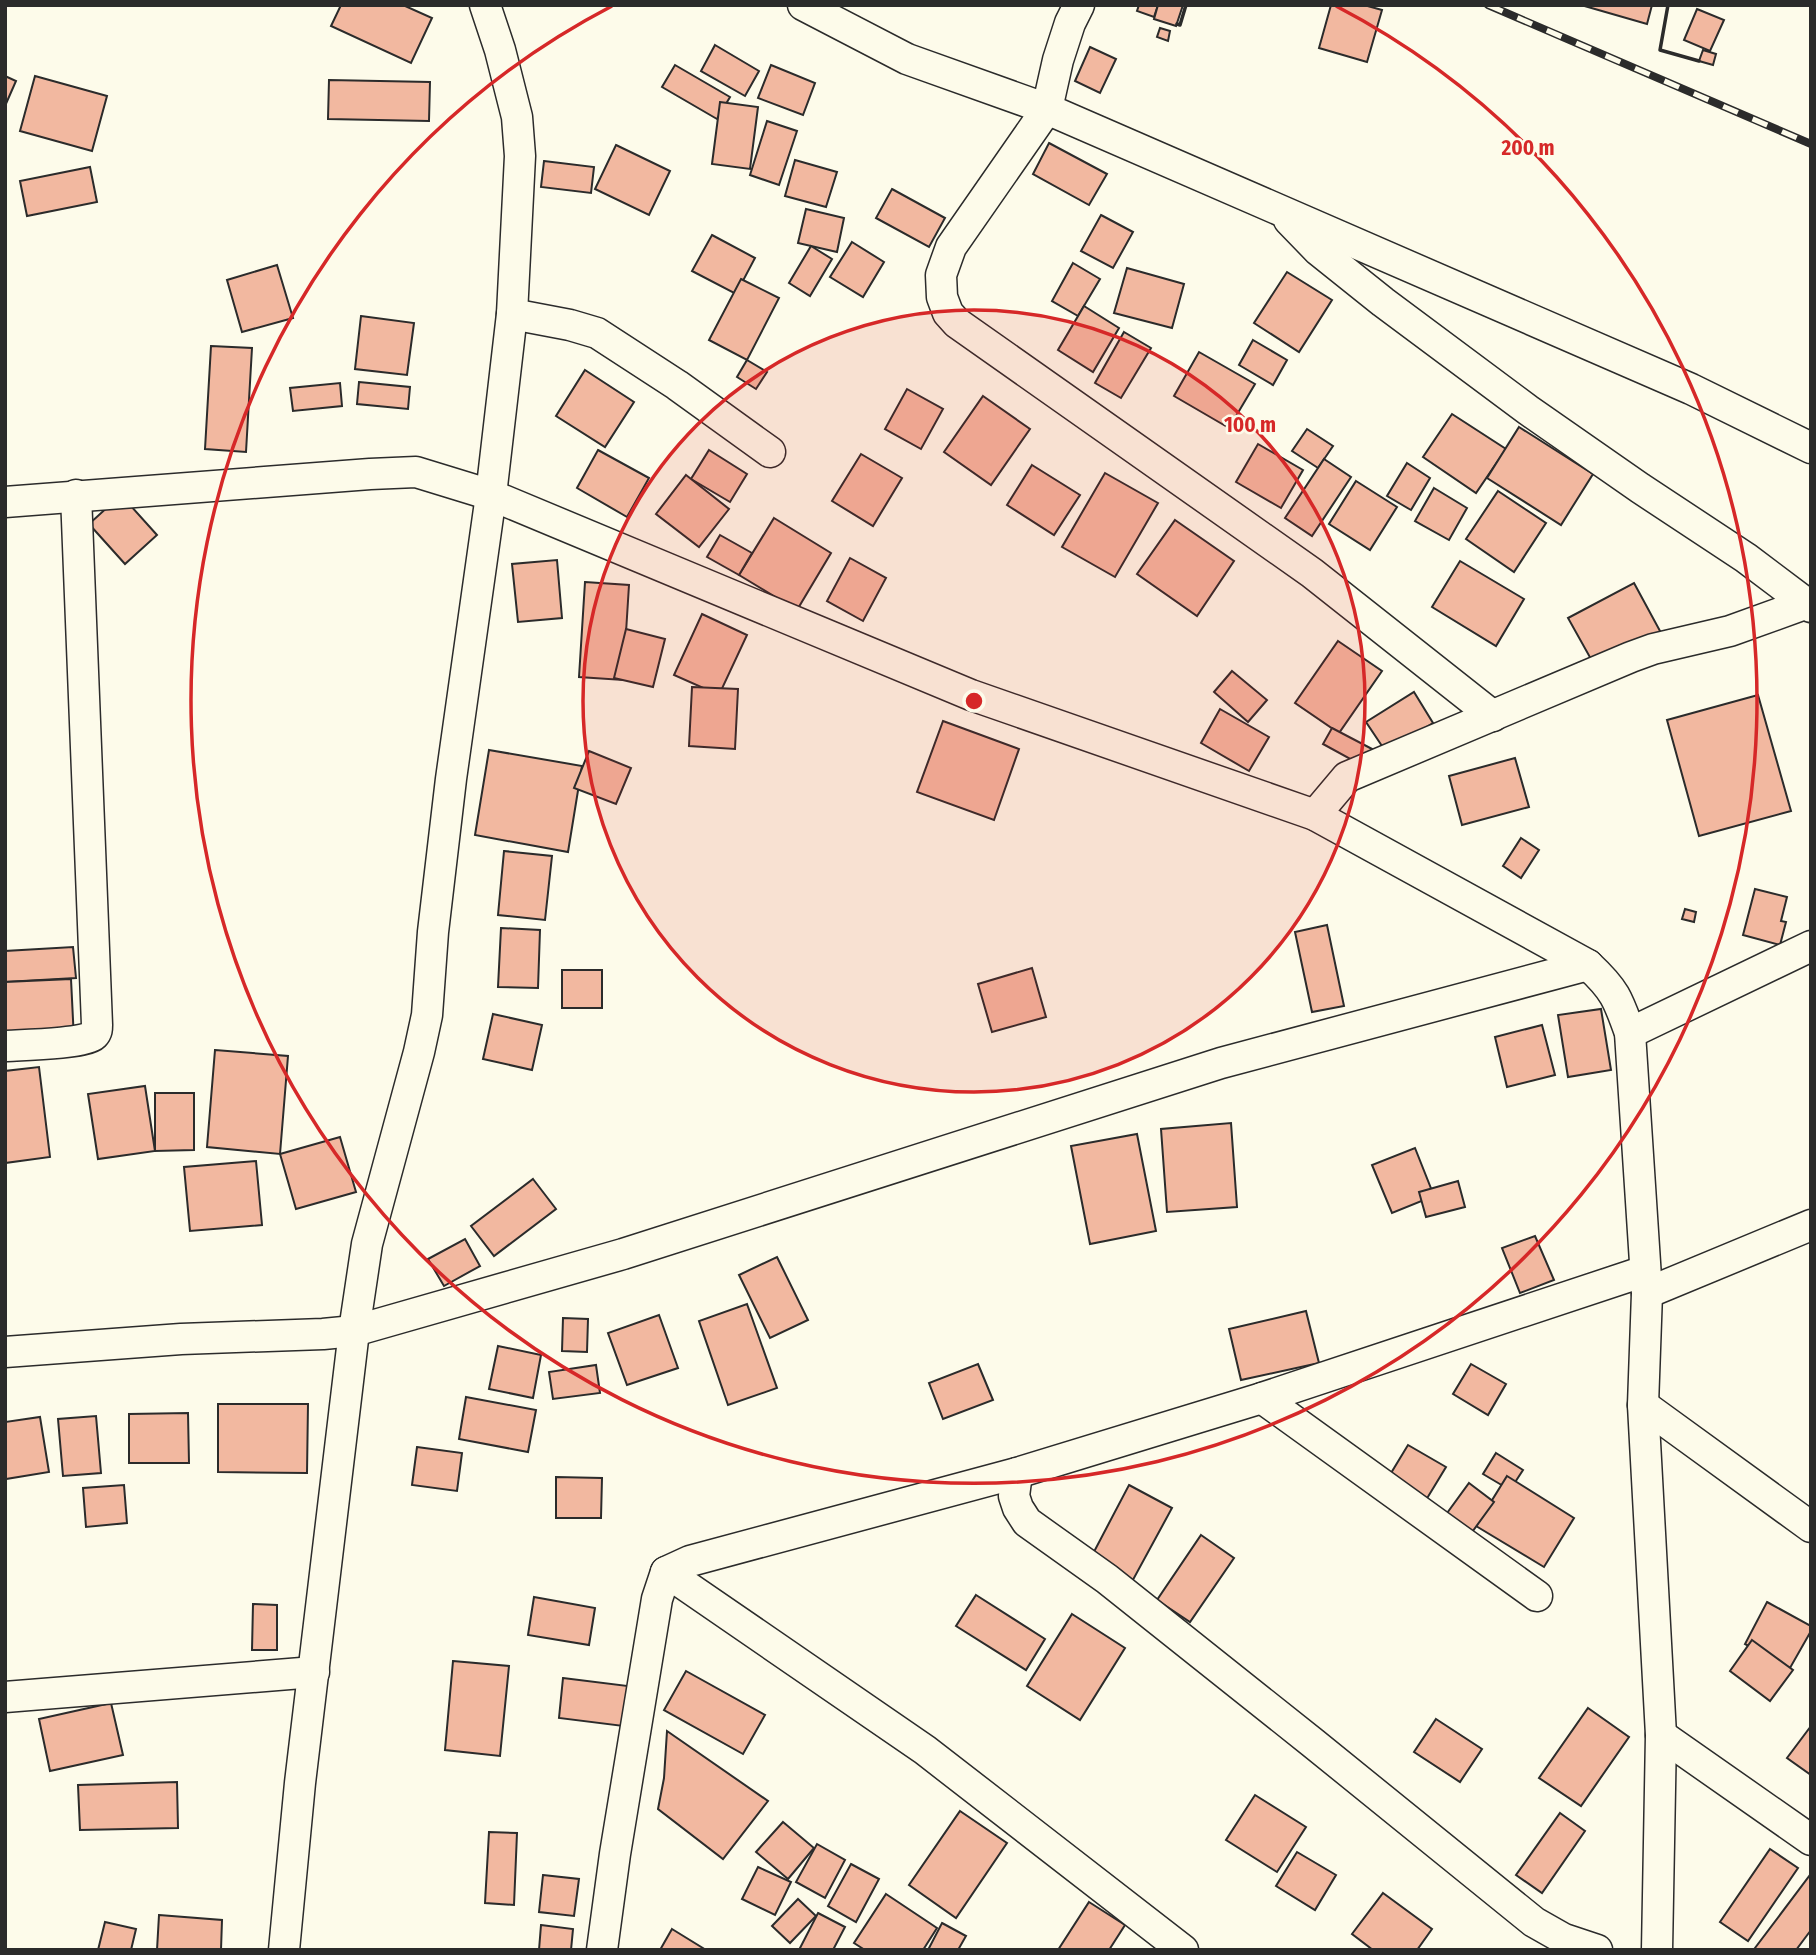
<svg xmlns="http://www.w3.org/2000/svg" width="1816" height="1955" font-family="'Fira Sans Condensed',sans-serif">
  <style>
    .building { fill: #f2b8a0; stroke: #2b2b2b; stroke-width: 2 }
    .lines { fill: none; stroke-linecap: round; stroke-linejoin: round }
    .minor-casing { stroke: #2b2b2b; stroke-width: 33 }
    .minor { stroke: #fdfbea; stroke-width: 30 }
    .rail-casing { stroke: #2b2b2b; stroke-width: 8 }
    .rail { stroke: #fdfbea; stroke-width: 5; stroke-dasharray: 16; stroke-linecap: butt }
    .wall { stroke: #2b2b2b; stroke-width: 3.5 }
    .ring { fill: none; stroke: #d62828; stroke-width: 3.5 }
    .centre { fill: #d62828; stroke: #fdfbea; stroke-width: 3.5 }
    .ring-label { font-size: 21px; text-anchor: middle; font-weight: bold; fill: #d62828; stroke: #fdfbea; stroke-width: 5; stroke-linejoin: round; paint-order: stroke }
  </style>
  <rect width="100%" height="100%" fill="#fdfbea"/>
  <!-- building -->
  <g class="building">
    <path d="M341,5H403L432,18L411,63L331,26Z"/>
    <path d="M1139,5H1158L1154,17L1137,11Z"/>
    <path d="M1158,5H1183L1176,26L1154,19Z"/>
    <path d="M1331,5H1364L1382,10L1367,62L1319,48Z"/>
    <path d="M1581,5H1652L1647,24Z"/>
    <path d="M1697,9L1724,20L1710,51L1684,40Z"/>
    <path d="M1160,28L1170,31L1168,41L1157,37Z"/>
    <path d="M715,45L759,71L745,96L701,71Z"/>
    <path d="M1090,47L1116,59L1100,93L1075,81Z"/>
    <path d="M1703,50L1716,54L1713,65L1699,61Z"/>
    <path d="M675,65L730,97L717,119L662,87Z"/>
    <path d="M771,65L815,83L803,115L758,98Z"/>
    <path d="M5,76L16,81L5,106Z"/>
    <path d="M35,76L107,96L92,151L20,131Z"/>
    <path d="M329,80L430,82L429,121L328,119Z"/>
    <path d="M720,102L758,107L750,169L712,164Z"/>
    <path d="M767,121L797,131L779,185L750,175Z"/>
    <path d="M1049,143L1107,174L1089,205L1033,174Z"/>
    <path d="M616,145L670,171L649,215L595,189Z"/>
    <path d="M795,160L837,172L826,207L785,196Z"/>
    <path d="M544,161L594,167L591,193L541,187Z"/>
    <path d="M90,167L97,202L27,216L20,181Z"/>
    <path d="M892,189L945,218L929,247L876,218Z"/>
    <path d="M806,209L844,218L837,252L798,243Z"/>
    <path d="M1101,215L1133,232L1113,268L1081,251Z"/>
    <path d="M712,235L755,258L736,294L692,271Z"/>
    <path d="M852,242L884,262L863,297L830,277Z"/>
    <path d="M811,246L832,259L810,296L789,283Z"/>
    <path d="M1073,263L1100,279L1078,316L1052,301Z"/>
    <path d="M277,265L293,318L242,332L227,280Z"/>
    <path d="M1127,268L1184,284L1172,328L1114,313Z"/>
    <path d="M1287,272L1332,300L1299,352L1254,323Z"/>
    <path d="M741,279L779,298L747,360L709,340Z"/>
    <path d="M1084,306L1119,328L1093,372L1058,350Z"/>
    <path d="M361,316L414,323L407,375L355,369Z"/>
    <path d="M1124,332L1151,348L1121,398L1095,383Z"/>
    <path d="M1253,340L1287,360L1273,385L1239,365Z"/>
    <path d="M211,346L252,348L246,452L205,449Z"/>
    <path d="M1199,352L1255,384L1229,428L1174,396Z"/>
    <path d="M747,360L767,372L756,389L737,377Z"/>
    <path d="M585,370L634,402L605,447L556,416Z"/>
    <path d="M359,382L410,387L408,409L357,404Z"/>
    <path d="M340,383L342,406L293,411L290,388Z"/>
    <path d="M907,389L943,409L921,449L885,429Z"/>
    <path d="M983,396L1030,429L991,485L944,452Z"/>
    <path d="M1452,414L1506,449L1476,493L1423,457Z"/>
    <path d="M1519,427L1593,474L1561,525L1487,478Z"/>
    <path d="M1307,429L1333,446L1318,468L1292,451Z"/>
    <path d="M1258,444L1303,470L1281,508L1236,482Z"/>
    <path d="M598,450L649,478L627,517L577,488Z"/>
    <path d="M709,450L747,474L730,502L691,479Z"/>
    <path d="M861,454L902,478L873,526L832,501Z"/>
    <path d="M1324,459L1351,477L1312,536L1285,518Z"/>
    <path d="M1407,463L1430,478L1411,510L1387,496Z"/>
    <path d="M1032,465L1080,495L1054,535L1007,505Z"/>
    <path d="M1105,473L1158,503L1115,577L1062,547Z"/>
    <path d="M686,475L729,509L699,547L656,514Z"/>
    <path d="M1356,481L1397,507L1370,550L1329,524Z"/>
    <path d="M1434,488L1467,508L1449,540L1415,521Z"/>
    <path d="M1498,491L1546,523L1514,572L1466,539Z"/>
    <path d="M121,495L157,535L125,564L89,524Z"/>
    <path d="M774,518L831,553L797,610L739,575Z"/>
    <path d="M1175,520L1234,561L1197,616L1137,574Z"/>
    <path d="M720,535L752,553L739,575L707,557Z"/>
    <path d="M850,558L886,578L863,621L827,601Z"/>
    <path d="M557,560L562,618L518,622L512,564Z"/>
    <path d="M1460,561L1524,599L1496,646L1432,607Z"/>
    <path d="M585,582L629,585L623,680L579,677Z"/>
    <path d="M1634,583L1666,642L1601,677L1568,618Z"/>
    <path d="M702,614L747,635L719,695L674,675Z"/>
    <path d="M626,629L665,639L653,687L614,678Z"/>
    <path d="M1338,641L1382,671L1339,733L1295,703Z"/>
    <path d="M1232,671L1267,700L1248,722L1214,692Z"/>
    <path d="M692,687L738,689L735,749L689,746Z"/>
    <path d="M1414,692L1433,723L1386,752L1366,722Z"/>
    <path d="M1758,695L1791,811L1699,836L1667,720Z"/>
    <path d="M1220,709L1269,737L1249,771L1201,743Z"/>
    <path d="M943,721L1019,749L994,820L917,792Z"/>
    <path d="M1332,728L1374,750L1365,767L1323,744Z"/>
    <path d="M489,750L582,766L568,852L475,835Z"/>
    <path d="M589,751L631,768L616,804L574,788Z"/>
    <path d="M1515,758L1529,807L1462,825L1449,776Z"/>
    <path d="M1521,838L1539,850L1521,878L1503,866Z"/>
    <path d="M504,851L552,856L545,920L498,915Z"/>
    <path d="M1755,889L1787,897L1781,921L1786,922L1780,945L1743,935Z"/>
    <path d="M1685,909L1696,912L1694,922L1682,919Z"/>
    <path d="M1327,925L1344,1006L1312,1012L1295,932Z"/>
    <path d="M501,928L540,930L538,988L498,987Z"/>
    <path d="M73,947L76,978L5,982V951Z"/>
    <path d="M1032,968L1046,1017L992,1032L978,984Z"/>
    <rect x="562" y="970" width="40" height="38"/>
    <path d="M71,979L74,1040L5,1042V982Z"/>
    <path d="M1601,1009L1611,1070L1568,1077L1558,1015Z"/>
    <path d="M493,1014L542,1025L532,1070L483,1059Z"/>
    <path d="M1542,1025L1555,1075L1507,1087L1495,1037Z"/>
    <path d="M215,1050L288,1056L280,1154L207,1147Z"/>
    <path d="M39,1067L50,1157L5,1163V1071Z"/>
    <path d="M145,1086L155,1151L98,1159L88,1094Z"/>
    <path d="M155,1093H194V1150L155,1151Z"/>
    <path d="M1231,1123L1237,1207L1167,1212L1161,1129Z"/>
    <path d="M1137,1134L1156,1231L1090,1244L1071,1146Z"/>
    <path d="M340,1137L356,1192L296,1209L280,1154Z"/>
    <path d="M1415,1148L1434,1196L1392,1213L1372,1165Z"/>
    <path d="M256,1161L262,1225L190,1231L184,1167Z"/>
    <path d="M533,1179L556,1209L494,1256L471,1226Z"/>
    <path d="M1458,1181L1465,1207L1426,1217L1419,1192Z"/>
    <path d="M1535,1236L1554,1280L1520,1293L1502,1248Z"/>
    <path d="M465,1239L480,1266L444,1286L428,1259Z"/>
    <path d="M777,1257L808,1320L770,1338L739,1275Z"/>
    <path d="M747,1304L777,1388L728,1405L699,1321Z"/>
    <path d="M1306,1311L1319,1363L1241,1380L1229,1329Z"/>
    <path d="M659,1315L678,1368L627,1385L608,1333Z"/>
    <path d="M563,1318L588,1319L587,1352L562,1351Z"/>
    <path d="M498,1346L541,1355L533,1398L489,1389Z"/>
    <path d="M978,1364L993,1400L943,1419L929,1383Z"/>
    <path d="M1471,1364L1506,1384L1488,1415L1453,1394Z"/>
    <path d="M596,1365L600,1393L553,1399L549,1372Z"/>
    <path d="M466,1397L536,1410L528,1452L459,1439Z"/>
    <path d="M218,1404H308L307,1473L218,1472Z"/>
    <path d="M188,1413L189,1463H129V1414Z"/>
    <path d="M96,1416L101,1473L63,1476L58,1419Z"/>
    <path d="M40,1417L49,1472L6,1479L5,1422Z"/>
    <path d="M1408,1445L1446,1467L1423,1505L1385,1483Z"/>
    <path d="M417,1447L462,1453L457,1491L412,1485Z"/>
    <path d="M1496,1453L1523,1470L1510,1490L1483,1474Z"/>
    <path d="M1507,1476L1574,1518L1544,1567L1476,1526Z"/>
    <path d="M556,1477L602,1478L601,1518H556Z"/>
    <path d="M1469,1483L1494,1502L1467,1539L1442,1520Z"/>
    <path d="M124,1485L127,1523L86,1527L83,1488Z"/>
    <path d="M1129,1485L1172,1508L1128,1589L1086,1567Z"/>
    <path d="M1201,1535L1234,1558L1190,1622L1157,1600Z"/>
    <path d="M976,1595L1045,1639L1026,1670L956,1626Z"/>
    <path d="M534,1597L595,1608L589,1645L528,1635Z"/>
    <path d="M1767,1602L1811,1626V1631L1790,1668L1745,1644Z"/>
    <path d="M253,1604L277,1605V1650H252Z"/>
    <path d="M1072,1614L1125,1648L1080,1720L1027,1686Z"/>
    <path d="M1752,1640L1793,1670L1770,1701L1730,1671Z"/>
    <path d="M453,1661L509,1666L500,1756L445,1750Z"/>
    <path d="M686,1671L765,1715L743,1754L664,1710Z"/>
    <path d="M563,1678L628,1686L623,1726L559,1718Z"/>
    <path d="M111,1703L123,1755L50,1771L39,1719Z"/>
    <path d="M1588,1708L1629,1737L1581,1806L1539,1778Z"/>
    <path d="M1436,1719L1482,1749L1460,1782L1414,1752Z"/>
    <path d="M1811,1726V1775L1787,1758Z"/>
    <path d="M667,1731L768,1801L723,1859L658,1809L664,1778Z"/>
    <path d="M177,1782L178,1828L80,1830L78,1785Z"/>
    <path d="M1255,1795L1306,1827L1277,1872L1226,1840Z"/>
    <path d="M960,1811L1007,1843L956,1918L909,1885Z"/>
    <path d="M1560,1813L1585,1831L1542,1893L1516,1875Z"/>
    <path d="M783,1822L814,1848L788,1879L756,1852Z"/>
    <path d="M489,1832L517,1833L514,1905L485,1903Z"/>
    <path d="M817,1844L845,1860L825,1898L796,1882Z"/>
    <path d="M1770,1849L1798,1868L1748,1941L1720,1922Z"/>
    <path d="M1297,1852L1336,1875L1315,1910L1276,1886Z"/>
    <path d="M851,1864L879,1879L856,1922L828,1906Z"/>
    <path d="M758,1867L791,1882L775,1915L742,1899Z"/>
    <path d="M543,1875L579,1879L574,1916L539,1912Z"/>
    <path d="M1810,1875L1811,1930L1796,1950H1758L1755,1948Z"/>
    <path d="M1383,1893L1432,1929L1417,1950H1373L1352,1934Z"/>
    <path d="M886,1894L937,1928L923,1950H865L854,1943Z"/>
    <path d="M798,1899L816,1916L790,1943L772,1926Z"/>
    <path d="M1089,1902L1125,1925L1109,1950H1058Z"/>
    <path d="M818,1913L845,1927L833,1950H799Z"/>
    <path d="M159,1915L222,1920L221,1950H157Z"/>
    <path d="M105,1922L136,1929L131,1950H98Z"/>
    <path d="M942,1923L966,1936L958,1950H928Z"/>
    <path d="M541,1925L573,1929L571,1950H539Z"/>
    <path d="M672,1929L706,1950H660Z"/>
  </g>
  <g class="lines">
    <defs>
      <g id="minor">
        <path d="M803,5L907,59L1047,109L1691,389L1811,448"/>
        <path d="M1079,5L1070,23L1058,60L1047,109L951,247L941,275L942,297L948,313L957,323L1312,573L1493,716"/>
        <path d="M1289,220L1318,250L1383,302L1528,410L1640,488L1746,558L1811,607"/>
        <path d="M512,314L570,325L597,333L677,385L770,452"/>
        <path d="M5,502L370,474L416,472L491,495L971,695L1315,815L1588,965C1615,990 1618,999 1630,1033L1647,1293L1643,1405L1661,1735L1657,1950"/>
        <path d="M1315,815L1347,777L1631,657L1653,649L1730,631L1805,604"/>
        <path d="M1630,1033L1811,946"/>
        <path d="M5,1046C21,1045 85,1044 94,1035C97,1032 97,1029 97,1025L76,495"/>
        <path d="M1647,1293L1811,1225"/>
        <path d="M5,1352L181,1339L323,1334L354,1331L623,1254L1221,1063L1588,965"/>
        <path d="M1262,1398L1537,1596"/>
        <path d="M1643,1405L1811,1527"/>
        <path d="M1017,1473L1014,1496L1018,1508L1027,1522L1107,1579L1313,1743L1534,1922L1564,1939L1597,1950"/>
        <path d="M666,1572L925,1750L1183,1950"/>
        <path d="M5,1697L314,1672"/>
        <path d="M1661,1735L1811,1840"/>
        <path d="M284,1950L300,1783L354,1331L367,1244L419,1052L427,1015L433,932L451,779L491,495L512,314L520,156L517,117L500,50L485,5"/>
        <path d="M602,1950L615,1854L657,1599L666,1572L690,1561L1017,1473L1262,1398L1645,1271"/>
      </g>
    </defs>
    <!-- minor casing -->
    <use href="#minor" class="minor-casing"/>
    <!-- minor -->
    <use href="#minor" class="minor"/>
    <defs>
      <path id="rail" d="M1488,5L1811,144"/>
    </defs>
    <!-- rail casing -->
    <use href="#rail" class="rail-casing"/>
    <!-- rail -->
    <use href="#rail" class="rail"/>
    <!-- wall -->
    <g class="wall">
      <path d="M1668,5L1660,50L1699,61"/>
      <path d="M1177,24L1180,25L1186,5"/>
    </g>
  </g>
  <!-- distance rings -->
  <circle cx="974" cy="701" r="391" fill="#d62828" fill-opacity=".12"/>
  <g class="ring">
    <circle cx="974" cy="701" r="391"/>
    <path d="M1336 6A783 783 0 1 1 612 6"/>
  </g>
  <circle cx="974" cy="701" r="10" class="centre"/>
  <g class="ring-label">
    <text x="1528" y="155">200 m</text>
    <text x="1250" y="432">100 m</text>
  </g>
  <!-- border -->
  <rect width="1816" height="1955" fill="none" stroke="#2b2b2b" stroke-width="14"/>
</svg>
